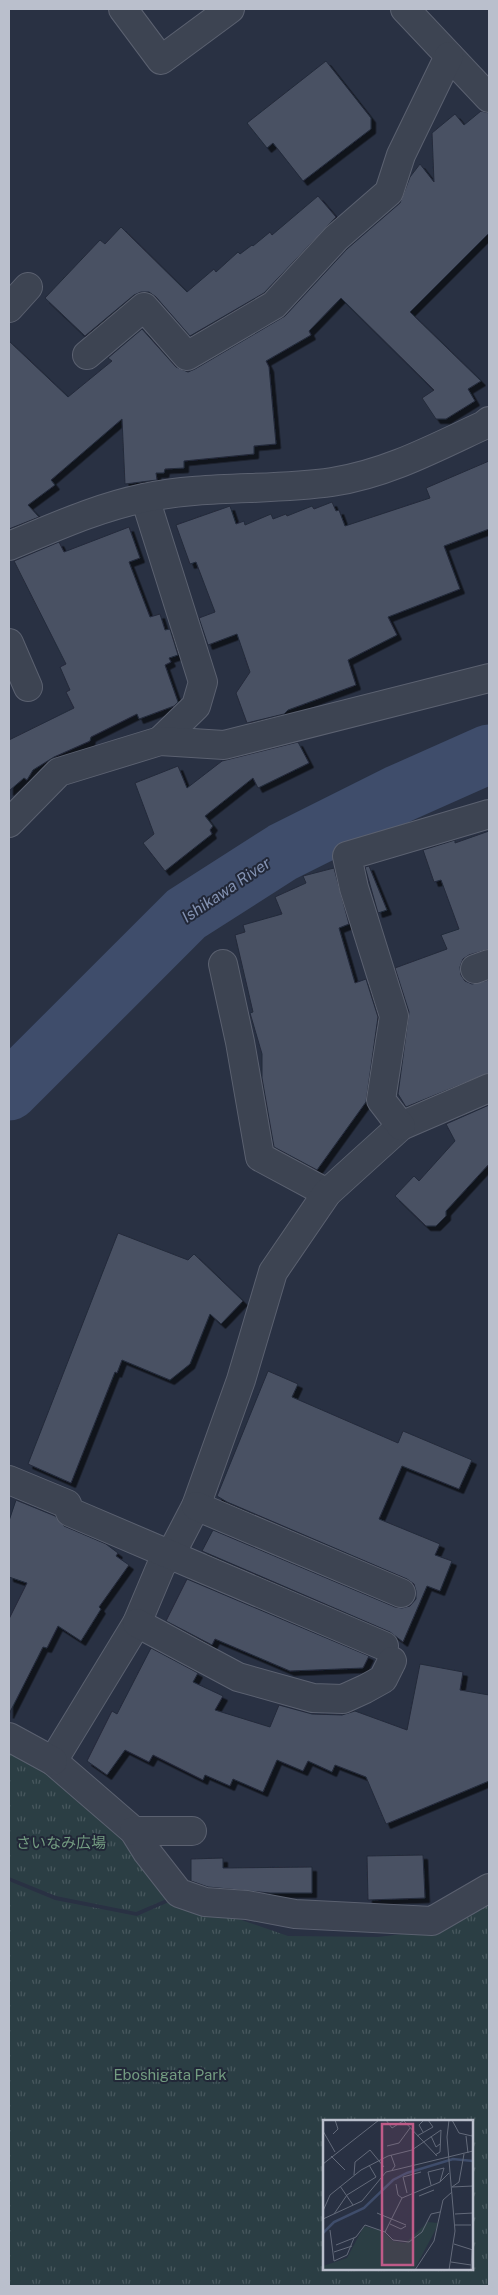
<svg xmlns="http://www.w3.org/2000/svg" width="498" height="2295" font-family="'Public Sans','Noto Sans JP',sans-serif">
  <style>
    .park { fill: url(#park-tufts); fill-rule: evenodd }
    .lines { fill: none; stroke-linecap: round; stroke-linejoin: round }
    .river { stroke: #3f4d6b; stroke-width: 59 }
    .building { fill: #485164; stroke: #242a3a; filter: url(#shadow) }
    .minor-casing { stroke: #5b6170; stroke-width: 30 }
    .minor { stroke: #3d4452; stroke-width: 28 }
    .labels { text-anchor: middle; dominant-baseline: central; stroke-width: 4; stroke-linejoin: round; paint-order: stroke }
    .park-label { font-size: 15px; fill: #739c81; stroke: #222838 }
    .water-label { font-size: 16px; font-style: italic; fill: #8392b2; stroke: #222838 }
    .inset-river { fill: none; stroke: #3f4d6b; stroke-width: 2.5 }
    .inset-road { fill: none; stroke: #636a7a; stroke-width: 1 }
    .view { fill: #bf5b88; fill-opacity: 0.15; stroke: #bf5b88; stroke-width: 2.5 }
    .inset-edge { fill: none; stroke: #babfcc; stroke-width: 2.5 }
  </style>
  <defs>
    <pattern id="park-tufts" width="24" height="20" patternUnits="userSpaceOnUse" patternTransform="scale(1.25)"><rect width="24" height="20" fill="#2b3e44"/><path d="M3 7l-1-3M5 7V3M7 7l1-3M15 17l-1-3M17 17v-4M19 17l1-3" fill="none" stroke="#48585e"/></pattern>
    <filter id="shadow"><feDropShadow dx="4.5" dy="4.5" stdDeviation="0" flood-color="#0009"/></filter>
  </defs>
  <rect width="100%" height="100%" fill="#293143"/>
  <!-- park -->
  <g class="park">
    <path d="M9,1742L132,1835L176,1895L136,1912L56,1896L9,1877Z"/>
    <path d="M9,1881L55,1900L137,1916L178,1898L288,1936L378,1937L428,1931L489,1882V2286H9ZM324,2121H472V2269H324Z"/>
  </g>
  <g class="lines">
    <!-- river -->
    <path class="river" d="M9,1091L186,914L283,852L399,794L489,754"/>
  </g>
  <!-- building -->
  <g class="building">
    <path d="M326,61L371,118V129L303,181L273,143L267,148L247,123Z"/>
    <path d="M481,111L489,113V233L410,312L481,381L468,389L475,401L446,419H436L422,398L434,390L341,298L309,331L311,335L266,361L269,367L276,444L254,446V454L184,461V468L165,469L164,473H156L157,480L125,484L122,419L51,480L55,485L28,505L39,517L9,529V341L68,397L112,361L108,358L142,329L176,367L188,372L195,369L285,316L347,249L400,203L410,177L420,164L434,182L432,133L455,114L464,125Z"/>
    <path d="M318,196L336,217L264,293L190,336L156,297L149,292H141L134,295L85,336L45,298L100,240L105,244L121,227L187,292L214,269L216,272L238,252L240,254L252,245L253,246L270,232L272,235Z"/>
    <path d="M489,461V529L444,546L460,589L388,617L397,635L348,660L356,685L288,710L284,714L247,723L236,693L250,672L237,634L208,645L199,618L215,612L196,562L190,564L176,525L230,506L236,524L244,521L245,525L271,514L273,519L286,514L287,516L312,506L314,509L332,502L336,511L339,510L345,526L430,498L426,488Z"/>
    <path d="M129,527L140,558L129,562L150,617L160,614L165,630L170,629L178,655L169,658L171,662L165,665L178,702L174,706L139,719L137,714L91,737L90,741L54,757L33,770L27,780L24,778L9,791V740L74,708L66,692L70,690L60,667L66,664L14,561L59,542L64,552Z"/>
    <path d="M298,742L309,763L258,788L253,778L205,816L213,826L210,830L212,834L165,871L143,843L154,834L135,783L178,766L187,788L222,761Z"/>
    <path d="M489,831V949L469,955L463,959L460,967L461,975L465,981L472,984L489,980V1073L406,1107L398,1094L409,1012L395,968L447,949L441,935L459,929L441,880L434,882L423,850L455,840V843Z"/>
    <path d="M369,866L387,910L378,913L365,867Z"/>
    <path d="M334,868L349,924L339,928L355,983L366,979L378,1017L366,1102L317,1170L274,1147L262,1078V1054L250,1013L253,1012L235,935L245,932L243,925L282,914L275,897L306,883L303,876Z"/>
    <path d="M489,1105V1164L446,1211V1216L436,1226H426L395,1196L414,1176L419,1181L455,1141L446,1124Z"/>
    <path d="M118,1233L188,1260L194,1254L243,1301L221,1324L210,1314L190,1364L170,1380L122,1360L117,1373L115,1372L71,1483L28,1464Z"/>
    <path d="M268,1371L298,1384L292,1397L398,1443L403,1431L472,1460L459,1489L402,1466L379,1519L440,1544L435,1555L452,1561L440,1591L427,1586L403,1642L390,1632L202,1551L213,1530L395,1607L402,1608L410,1606L416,1599V1591L414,1584L407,1579L227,1502L217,1496Z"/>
    <path d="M16,1500L55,1516L64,1526L106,1544L118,1553L116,1556L129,1565L99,1607L101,1609L81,1641L58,1626L47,1648L43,1647L9,1714V1619L27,1583L9,1577V1521Z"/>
    <path d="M187,1579L369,1656L363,1668L290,1671L215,1639L212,1645L166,1621Z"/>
    <path d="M151,1648L198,1673L193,1682L223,1696L215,1710L270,1727L279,1705L312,1714L342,1715L355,1711L407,1730L420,1664L463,1672L460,1690L489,1695V1781L386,1824L366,1777L335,1765L332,1772L308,1761L303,1771L277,1760L263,1792L233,1779L230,1786L205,1775L203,1780L153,1755L149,1762L125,1750L107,1775L87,1761L112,1711L117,1714Z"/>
    <path d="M423,1855L425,1898L368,1900L367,1856Z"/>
    <path d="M223,1858V1868L312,1867V1893H270L208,1887L191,1881V1859Z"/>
  </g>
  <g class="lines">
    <defs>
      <g id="minor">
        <path d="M123,9L161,60L230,9"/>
        <path d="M405,9L489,98"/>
        <path d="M9,308L28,287"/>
        <path d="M87,355L144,307L187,356L274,305L336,238L389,192L401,155L449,56"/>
        <path d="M145,498L203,682L196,706L160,741"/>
        <path d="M9,546C53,528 96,508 144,498C206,485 270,491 332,482C386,474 435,448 484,425L489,421"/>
        <path d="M9,643L28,687"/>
        <path d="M9,823L59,772L160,741L224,745L489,678"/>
        <path d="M223,964L240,1042L260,1157L327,1193"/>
        <path d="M475,969L489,964"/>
        <path d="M489,1088L401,1126L327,1193L273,1272L241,1380L196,1506L171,1554L161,1566L137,1623L53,1761L134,1831L147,1852L179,1893L205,1902L247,1905L295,1914L432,1921L489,1888"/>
        <path d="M401,1126L381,1100L394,1016L354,888L347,856L489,814"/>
        <path d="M9,1480L67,1504L70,1512L384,1646"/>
        <path d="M196,1506L401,1593"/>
        <path d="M137,1623L238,1677L313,1698L343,1699L365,1689L383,1679L392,1661"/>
        <path d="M9,1737L53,1761"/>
        <path d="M134,1831H192"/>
      </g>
    </defs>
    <!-- minor casing -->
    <use href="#minor" class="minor-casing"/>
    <!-- minor -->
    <use href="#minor" class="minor"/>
  </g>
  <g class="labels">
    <!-- park labels -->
    <g class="park-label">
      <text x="61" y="1842">さいなみ広場</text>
      <text x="170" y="2074">Eboshigata Park</text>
    </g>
    <!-- water labels -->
    <g class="water-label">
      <text transform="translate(226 890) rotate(-34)">Ishikawa River</text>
    </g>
  </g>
  <!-- overview -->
  <g transform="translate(323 2120)">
    <rect width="150" height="150" fill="#293143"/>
    <path d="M105,102L115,103L113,109L91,150H0V146L24,138L41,106L59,111L70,121L82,123Z" fill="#2b3e44"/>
    <path class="inset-river" d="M0,113L11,102L41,88L70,60L84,53L130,39L150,41"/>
    <path class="inset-road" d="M63,0L69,8L80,1M80,0L114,36M126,0L124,17L132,111L126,150M129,0L136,13L149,16L150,12M0,11L12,32M100,12L96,5L101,0M10,14L15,9L12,0M94,16L110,7L105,0M108,16L113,27L117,24M143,16L145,33M64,26L76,23L87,8M68,35L72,46L69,50M8,36L22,50M0,44L56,0M31,55L32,42L47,30L61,47M73,64L75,75L79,78M108,65L105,52L121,48L117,62M17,66L30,85M129,67L136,62L141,34M129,67L150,66M84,73L80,57L98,52M96,76L111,70M0,91L7,75L38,50L65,36L89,30L118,10L117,32L112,35M117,92L108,94L99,112L86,122L70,120L62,112L79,78L117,62L126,53M54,93L83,105M11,94L24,75L53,57L46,45M132,94L150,93M0,99L39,81L63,52L150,31M67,104L78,109L83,106M132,105H148M7,110L11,141L24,135L31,118M131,124L150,130M13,125L33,117L42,105L62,112M11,132L29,126M128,142L148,145M92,150L111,121L120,80L129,72M148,150L149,130"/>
    <path class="view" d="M59,4H90V145H59Z"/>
    <rect width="150" height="150" class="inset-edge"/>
  </g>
  <!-- border -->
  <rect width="498" height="2295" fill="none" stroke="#babfcc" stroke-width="20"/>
</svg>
